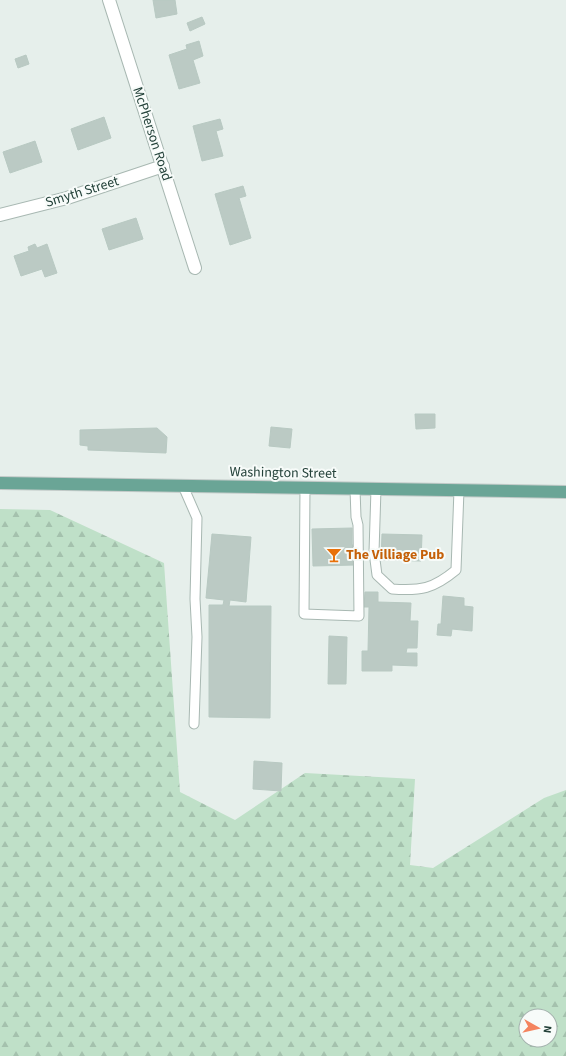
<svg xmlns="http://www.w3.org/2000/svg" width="566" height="1056" font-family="'Source Sans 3',sans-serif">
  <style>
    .forest { fill: url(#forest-firs); fill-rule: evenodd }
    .building { fill: #bbcac4; stroke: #b8c9c2 }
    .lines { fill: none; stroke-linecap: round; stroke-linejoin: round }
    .lane-casing { stroke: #a8b8b2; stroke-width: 11 }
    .street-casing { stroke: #a8b8b2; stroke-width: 14 }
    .primary-casing { stroke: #c2cac8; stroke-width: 14 }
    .lane { stroke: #fff; stroke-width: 9 }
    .street { stroke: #fff; stroke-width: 12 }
    .primary { stroke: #6aa596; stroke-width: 12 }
    .labels { text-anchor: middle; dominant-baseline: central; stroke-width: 4; stroke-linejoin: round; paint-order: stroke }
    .street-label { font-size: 14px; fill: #24423a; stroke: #f7fbf9 }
    .food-label { font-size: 14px; font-weight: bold; fill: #c56008; stroke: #f7fbf9; text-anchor: start }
  </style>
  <defs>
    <pattern id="forest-firs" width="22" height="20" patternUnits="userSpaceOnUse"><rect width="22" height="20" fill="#bfe0c8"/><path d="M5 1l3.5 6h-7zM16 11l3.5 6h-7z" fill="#a4c1ad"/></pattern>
  </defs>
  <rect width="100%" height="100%" fill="#e6efeb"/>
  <!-- forest -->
  <path class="forest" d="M0,509L50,510L164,563L180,792L235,820L305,773L415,779L410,865L433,868L544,798L566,790V1056H0ZM526,1016H550V1040H526Z"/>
  <!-- building -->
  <g class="building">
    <path d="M153,0H175L177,14L156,18Z"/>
    <path d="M202,17L205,24L190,31L187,23Z"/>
    <path d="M199,41L203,56L193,60L200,83L179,89L169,55L187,49L186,45Z"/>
    <path d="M26,55L29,64L18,68L15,59Z"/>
    <path d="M104,117L111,138L78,150L71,129Z"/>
    <path d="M220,119L223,129L216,131L223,156L202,161L193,126Z"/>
    <path d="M35,141L42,162L10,173L3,152Z"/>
    <path d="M243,186L246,196L239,198L251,238L230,245L215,194Z"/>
    <path d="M136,218L143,239L109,250L102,229Z"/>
    <path d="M35,244L37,248L47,244L57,273L45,277L42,269L21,276L14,256L29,251L28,247Z"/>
    <path d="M415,414H435V428L416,429Z"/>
    <path d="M271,427L292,429L290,448L269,446Z"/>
    <path d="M157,428L167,437L166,453L88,450V446L80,445V430Z"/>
    <path d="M352,528V545H355V565L313,566L312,529Z"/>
    <path d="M212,534L251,537L246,602L230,600L229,606H271L270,718L209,717V605H223L224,600L206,598Z"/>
    <path d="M382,534L422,535L421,561L381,560Z"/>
    <path d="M365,592H378V602L411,603L410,621H418L417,648H407L406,653H417V666L392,665V671H362V651H368L369,607H364Z"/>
    <path d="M443,596L464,598V606L473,607L472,631L452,629L451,636L437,635L438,624H441Z"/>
    <path d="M329,636L347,637L346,684H328Z"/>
    <path d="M254,761L282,763L281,791L253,789Z"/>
  </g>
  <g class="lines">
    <defs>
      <g id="lane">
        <path d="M183,486L197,518L195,599L197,637L194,724"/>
        <path d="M305,488L304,614L359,616L358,525L356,517L355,489"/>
        <path d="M376,489L374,552L377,575L392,589C421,591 433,589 456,570L459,490"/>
      </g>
      <g id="street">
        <path d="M109,0L195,268"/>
        <path d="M0,215L67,198L163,166"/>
      </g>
      <path id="primary" d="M0,483L566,492"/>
    </defs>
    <!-- lane casing -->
    <use href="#lane" class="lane-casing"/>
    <!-- street casing -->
    <use href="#street" class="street-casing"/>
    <!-- primary casing -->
    <use href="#primary" class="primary-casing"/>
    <!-- lane -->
    <use href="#lane" class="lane"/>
    <!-- street -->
    <use href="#street" class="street"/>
    <!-- primary -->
    <use href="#primary" class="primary"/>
  </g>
  <!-- icons -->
  <defs>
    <symbol id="bar-bare" viewBox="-9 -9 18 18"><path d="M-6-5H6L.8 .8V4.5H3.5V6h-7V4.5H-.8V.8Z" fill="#e8710a" stroke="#f7fbf9" stroke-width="2.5" paint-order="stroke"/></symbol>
  </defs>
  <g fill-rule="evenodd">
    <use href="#bar-bare" x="323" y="544" width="22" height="22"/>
  </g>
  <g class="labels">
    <!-- street labels -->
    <g class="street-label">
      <text transform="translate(152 134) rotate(72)">McPherson Road</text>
      <text transform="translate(82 192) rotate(-17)">Smyth Street</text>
      <text transform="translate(283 473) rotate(1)">Washington Street</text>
    </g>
    <!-- food labels -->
    <g class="food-label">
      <text x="346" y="555">The Villiage Pub</text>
    </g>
  </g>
  <!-- north arrow -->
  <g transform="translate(538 1028) rotate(98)"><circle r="19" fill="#f7fbf9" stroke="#a3b1ad"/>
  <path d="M0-3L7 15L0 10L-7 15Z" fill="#f4845f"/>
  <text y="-6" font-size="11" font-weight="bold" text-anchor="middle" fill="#24423a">N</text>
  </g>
</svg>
